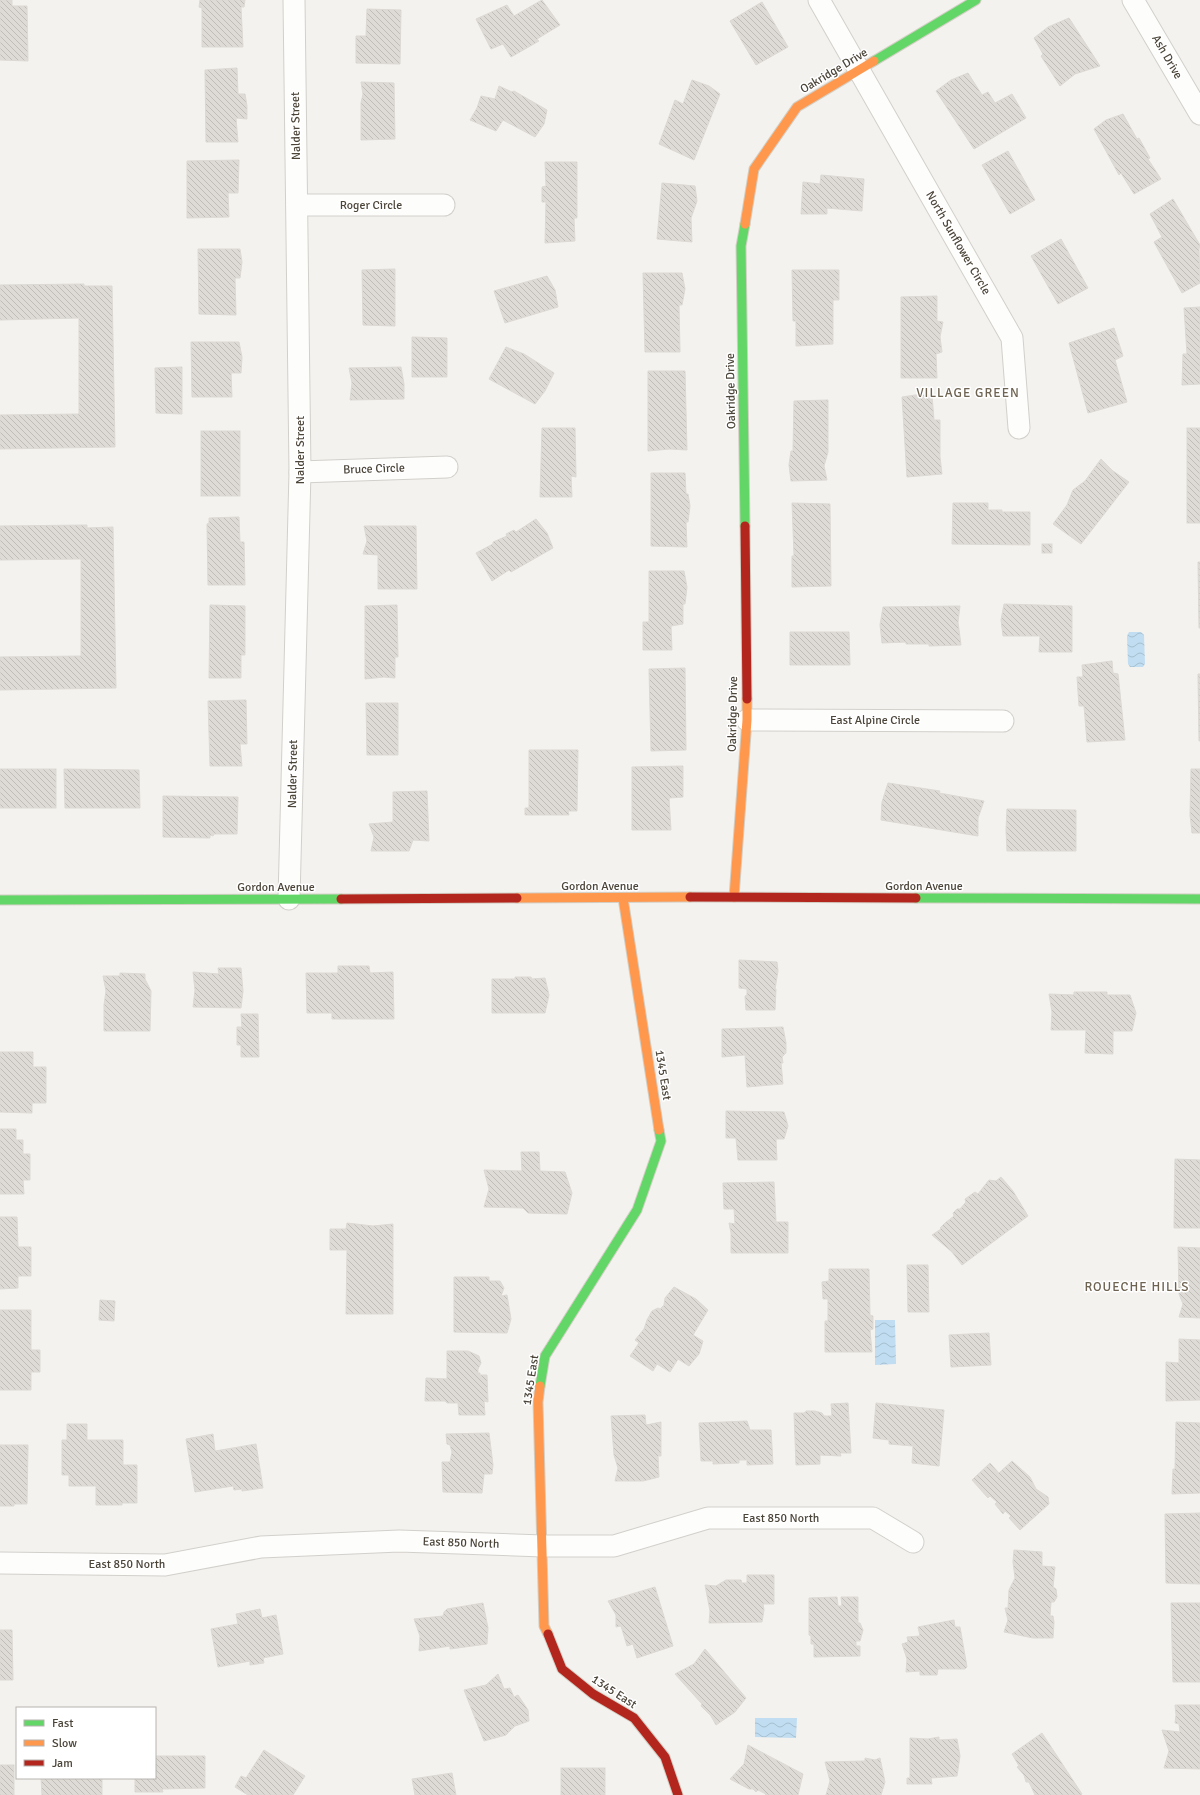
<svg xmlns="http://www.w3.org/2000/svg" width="1200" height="1795" font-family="Signika,sans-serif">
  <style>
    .water { fill: url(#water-waves) }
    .building { fill: url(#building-back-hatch); stroke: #dcd9d4 }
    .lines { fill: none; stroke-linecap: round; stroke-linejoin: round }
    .street-casing { stroke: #d2d0cb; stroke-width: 23 }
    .fast-casing { stroke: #d3cfc5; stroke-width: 11 }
    .slow-casing { stroke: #d3cfc5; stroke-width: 11 }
    .jam-casing { stroke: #d3cfc5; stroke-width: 11 }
    .street { stroke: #fdfdfc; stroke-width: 21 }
    .fast { stroke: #63d668; stroke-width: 9 }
    .slow { stroke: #ff974d; stroke-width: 9 }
    .jam { stroke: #b3261e; stroke-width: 9 }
    .labels { text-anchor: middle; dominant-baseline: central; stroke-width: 3; stroke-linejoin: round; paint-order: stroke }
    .street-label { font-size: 12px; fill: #4b4439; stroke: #fff }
    .neighbourhood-label { font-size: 13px; letter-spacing: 1px; fill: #6e6250; stroke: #fff }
  </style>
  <defs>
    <pattern id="water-waves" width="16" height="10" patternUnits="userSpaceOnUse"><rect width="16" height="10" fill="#c0ddf1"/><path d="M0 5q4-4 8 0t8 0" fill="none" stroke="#a6bfcf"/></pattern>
    <pattern id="building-back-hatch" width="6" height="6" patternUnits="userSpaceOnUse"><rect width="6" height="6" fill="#dedbd6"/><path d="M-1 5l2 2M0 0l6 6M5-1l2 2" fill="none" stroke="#c0bdb8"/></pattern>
  </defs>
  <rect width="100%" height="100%" fill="#f4f2ee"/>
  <!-- water -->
  <g class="water">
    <path d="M1129,632H1141L1144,635L1145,664L1143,667H1130L1128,664L1127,636Z"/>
    <path d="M875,1320H895L896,1364L875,1365Z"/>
    <path d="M755,1718H797L796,1738L755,1737Z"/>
  </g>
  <!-- building -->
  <g class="building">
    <path d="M0,0H12V6H27L28,61L0,60Z"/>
    <path d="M200,0H245L244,7H241L243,47H202V8L199,7Z"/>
    <path d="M542,0L560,25L537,39L539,41L511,57L503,44L491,49L476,19L507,5L514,16Z"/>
    <path d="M762,2L788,47L756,65L730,21Z"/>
    <path d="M367,9L401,10L400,64L356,63V36H366Z"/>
    <path d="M1069,18L1100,66L1075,74L1060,86L1041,56L1043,54L1034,38L1048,27Z"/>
    <path d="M237,68L238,94H245L247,106V119L236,118L238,142H206L205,70Z"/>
    <path d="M968,73L982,95L988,92L995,103L1012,94L1026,118L974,149L936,91L951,80Z"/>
    <path d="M692,80L709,86L720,94L694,160L659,144L675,100L683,104Z"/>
    <path d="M361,82L394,83L395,139L361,140V103L363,94Z"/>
    <path d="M499,86L512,92L514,91L547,110L544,124L535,137L503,120L496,131L470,120L477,108L481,96L495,99Z"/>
    <path d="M1123,114L1137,139L1139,138L1150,158L1148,159L1161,179L1134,194L1121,173L1119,175L1094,129L1106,120Z"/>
    <path d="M1008,151L1035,200L1010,214L982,165Z"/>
    <path d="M239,160L238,193H228L229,217L187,218V161Z"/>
    <path d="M545,162H577V218H574L575,241L545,243L546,202H542V187L546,186Z"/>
    <path d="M821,175L864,179L862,211L827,208V214H801L803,182L820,184Z"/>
    <path d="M662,183L695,186L697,201L691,218L692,242L657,239Z"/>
    <path d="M1173,199L1200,245L1199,249L1200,283L1182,293L1154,242L1162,237L1150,214Z"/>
    <path d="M1061,239L1088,288L1058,304L1031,256Z"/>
    <path d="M198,249H240L242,262L240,278H235L236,315L199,314Z"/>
    <path d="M395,269V326L363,325L362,270Z"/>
    <path d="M792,270H839V300H833V344L796,346V321H793Z"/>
    <path d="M643,273H682L685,289L682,305H679L680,352H645Z"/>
    <path d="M547,276L555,290L558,307L505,323L494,291Z"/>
    <path d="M84,284V286H112L115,447L0,449V415L79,414V318L0,320V285Z"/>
    <path d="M937,296V321L943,322L940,337L942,352L936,354L937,378H901V297Z"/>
    <path d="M1200,307V384L1182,385L1183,354H1187L1184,308Z"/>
    <path d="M1114,328L1123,356L1115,360L1127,402L1088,413L1069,343Z"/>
    <path d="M412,337L447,338V377H412Z"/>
    <path d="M191,342H239L242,357L241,373H231L232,397H192Z"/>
    <path d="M506,347L524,354L554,373L545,391L535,404L489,379Z"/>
    <path d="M182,367V414L156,413L155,368Z"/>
    <path d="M401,367L404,384V399L350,400L352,383L349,368Z"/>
    <path d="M648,371H685L687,450L670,449L648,451Z"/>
    <path d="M915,395H932L934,420H940V457L942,474L907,477L902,397Z"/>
    <path d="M828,400V452L824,466L827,480L791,481L789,465L791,451H793L794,401Z"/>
    <path d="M542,428H575L576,477L571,476L572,497H540Z"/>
    <rect x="1187" y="428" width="13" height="95"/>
    <rect x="201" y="431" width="39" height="65"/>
    <path d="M1101,459L1113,471L1129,482L1081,544L1053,524L1067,505L1073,490L1085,481Z"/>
    <path d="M651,473H685L686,494H688L690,506L688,522H686L687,547L651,546Z"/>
    <path d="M792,503L830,504L831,586L792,587V556H794Z"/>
    <path d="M953,503H988V510H1002V512H1030V545L952,544Z"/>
    <path d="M239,517L240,542H244L245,585H208L207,524L209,523V518Z"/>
    <path d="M536,519L547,533L553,548L511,572L509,570L492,581L476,553L493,544V542L507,536L506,534L514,530L516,532Z"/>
    <path d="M87,525V528L113,527L116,688L0,690V657L81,656V559L0,560V526Z"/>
    <path d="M364,526H416L417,589H378V555L363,554L367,541Z"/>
    <rect x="1042" y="544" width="10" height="9"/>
    <path d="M1198,562H1200V628H1199Z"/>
    <path d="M649,571H684L687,587L685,604H683V624L671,626L672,650H643V622H649Z"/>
    <path d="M1004,604L1072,606V652H1039L1040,636H1003L1001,620Z"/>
    <path d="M210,605L245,606V655H241V678H209Z"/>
    <path d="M397,605L398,657H395V678L384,677L365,679V606Z"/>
    <path d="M960,606L958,622L961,645L929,646V644H906V642L882,643L880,625L883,607Z"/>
    <path d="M790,632H849L850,665H790Z"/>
    <path d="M1112,661L1113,673L1118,674L1125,740L1087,742L1084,706H1079L1077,677H1083L1082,665Z"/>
    <path d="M685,668L686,750L651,751L649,669Z"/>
    <path d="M1198,674H1200V741H1199Z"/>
    <path d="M246,700L247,744H240L242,766H210L208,701Z"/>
    <path d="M366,703H398V755H367Z"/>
    <path d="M529,750H578L577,811H568L569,815H525V808H529Z"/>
    <path d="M683,766V797L669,798L671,830H632V767Z"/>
    <rect x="0" y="769" width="56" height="39"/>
    <path d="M64,769L139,770L140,808H65Z"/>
    <path d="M1191,769H1200V833H1192L1190,815Z"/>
    <path d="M888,783L940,791L939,793L984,801L978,818V836L881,820L882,802Z"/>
    <path d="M427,791L429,841L413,840L409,851H371L374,837L369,824L393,822V792Z"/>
    <path d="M163,796L238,797L237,834H214L213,836L210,835V838L163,837Z"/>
    <path d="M1007,809L1076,810V851H1007L1006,830Z"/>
    <path d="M739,960L777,962L778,971L775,989H776L775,1010H746L745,996L747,995V989L739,988Z"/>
    <path d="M338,966H369L370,973L393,972L394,1019H332V1013H307L306,973H338Z"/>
    <path d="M218,968H241L243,991L241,1008L193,1007L195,990L193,972L219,974Z"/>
    <path d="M120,973L145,974V979L151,991L150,1031H104V1005L106,991L103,976H120Z"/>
    <path d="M515,977H531L532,979L545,978L549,995L545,1013H492V979H515Z"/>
    <path d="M1074,992H1107V995H1130L1136,1013L1132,1031H1113V1054L1085,1053L1086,1030H1051L1052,1012L1049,994L1074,995Z"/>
    <path d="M241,1014H258L259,1057H241V1045H237V1027H242Z"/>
    <path d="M783,1027L786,1043V1053L782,1057L783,1063H781L783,1084L747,1087L745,1055L722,1057V1029Z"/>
    <path d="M0,1052H33V1067H46V1103H32V1113L0,1112Z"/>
    <path d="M726,1111L784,1112L788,1126L784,1139H776L777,1160H738L736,1138H726Z"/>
    <path d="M0,1129H16V1140H23V1154H30V1180H23L24,1194H0Z"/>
    <path d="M521,1152H539L540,1171L565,1172L572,1193L567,1214L528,1213L523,1208L484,1207L489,1189L484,1170L522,1171Z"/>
    <path d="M1175,1159L1200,1160V1228H1174Z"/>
    <path d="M1001,1177L1013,1191L1028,1216L962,1265L952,1252L932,1235L941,1229L940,1228L945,1223L954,1216L953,1213L957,1209H960L966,1202L965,1199L975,1192L978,1194L989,1180L996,1181Z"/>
    <path d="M774,1182L776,1222H788V1253H731V1233L729,1223L735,1224L734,1209H724L723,1183Z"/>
    <path d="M0,1217H17L18,1247H31V1276H18V1288L0,1289Z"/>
    <path d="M347,1223L373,1226L393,1224V1314H346L347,1250H330V1229H346Z"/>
    <path d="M1178,1247L1200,1248V1318L1179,1317L1183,1304L1179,1294Z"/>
    <path d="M907,1265H928L929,1312H908Z"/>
    <path d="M829,1269H869L870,1315L873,1316V1329L870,1330L872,1352H825V1321H828V1299H823L822,1282L829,1281Z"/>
    <path d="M454,1277H489V1281H500L504,1288L501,1296L507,1295L511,1319L507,1333L454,1332Z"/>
    <path d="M674,1287L696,1299L708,1310L693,1335L703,1341L699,1354L689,1366L678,1359L670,1372L657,1364L653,1371L630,1356L639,1343L635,1340L644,1329L647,1320L652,1311L658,1308L660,1309L664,1305L665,1298Z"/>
    <path d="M100,1300L115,1301L114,1321L99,1320Z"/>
    <path d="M0,1310H31V1350H40V1372H31V1390H0Z"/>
    <path d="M989,1333L991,1365L951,1367L949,1335Z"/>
    <path d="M1179,1339L1200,1340V1400L1166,1401V1362L1179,1363Z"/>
    <path d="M447,1351H468L479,1356L481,1363L478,1369V1373H480V1375H487L488,1402L484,1401L485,1415H459L458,1403H447L445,1401H425L426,1378L447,1379Z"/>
    <path d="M848,1403L851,1453H840L841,1456L820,1455V1464L796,1465L794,1413H804L806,1411H815L822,1413L824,1416H832L831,1404Z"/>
    <path d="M876,1403L944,1410L939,1466L912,1463L913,1446L889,1444V1440L873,1438Z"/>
    <path d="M645,1415L646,1425L661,1422V1456H658L659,1477L643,1481H615L618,1468L614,1455L611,1416Z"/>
    <path d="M747,1421L750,1430H771L773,1464L747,1465V1460H739V1463L713,1464V1461H701L699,1423Z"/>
    <path d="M1176,1422L1200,1423V1493L1172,1494L1173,1469H1175Z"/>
    <path d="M67,1424H87V1440H123V1465H137V1503H122V1505H96V1486H69V1475H62V1440H67Z"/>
    <path d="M489,1433L493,1465L492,1474H484L482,1493L443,1492L442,1462H450L452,1452L450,1445L447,1444L446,1434Z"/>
    <path d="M213,1434L215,1451L256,1444L263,1488L242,1491V1489L234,1490L233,1486L195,1492L186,1439Z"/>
    <path d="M0,1445H28L27,1504H14V1506H0Z"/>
    <path d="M1012,1461L1030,1477L1036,1489L1048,1497L1049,1504L1020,1530L1009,1518L1011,1516L1005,1511L1003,1514L995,1504L997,1502L990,1496L988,1498L972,1480L990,1463L999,1473Z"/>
    <path d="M1200,1513V1584L1166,1583L1165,1514Z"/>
    <path d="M1014,1550L1042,1552V1566L1055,1567L1053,1587L1056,1589L1057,1597L1054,1602H1051L1050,1616H1053L1054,1622L1053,1638H1033L1004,1632L1008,1620L1005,1608H1008L1009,1590L1015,1578L1013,1562Z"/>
    <path d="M747,1575H774V1604H763L764,1610L762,1622L709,1623L710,1611L705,1585L716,1586L726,1580H741L742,1583H747Z"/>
    <path d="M655,1587L673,1646L637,1658L633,1644L627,1646L621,1626L616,1627V1615L608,1601Z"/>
    <path d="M837,1597L838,1606H842L841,1597H858V1623H860L863,1630L860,1641H856V1646H860V1656L814,1657V1644H811V1636L809,1635V1598Z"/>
    <path d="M483,1603L488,1628L487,1644L450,1649V1646L419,1651L420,1636L414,1619L443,1616L444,1612L447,1609Z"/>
    <path d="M1171,1603H1200V1682H1173Z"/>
    <path d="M260,1609L262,1618L276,1615L283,1654L263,1658L264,1663L250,1665V1661L218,1667L211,1629L238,1624L236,1614Z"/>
    <path d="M954,1620L955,1627H960L967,1667L965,1669H938L937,1675H920V1671L906,1672L907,1659L902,1644L908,1642L907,1637L920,1636L918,1627Z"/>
    <path d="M0,1630H12L13,1680H0Z"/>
    <path d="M705,1649L746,1698L735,1712L716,1725L711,1716L701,1706L702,1704L675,1674L694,1664Z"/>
    <path d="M498,1674L504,1689L510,1688L514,1697L518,1695L528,1710L529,1721L515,1726L506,1735L484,1741L464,1690L486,1685Z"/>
    <path d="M1175,1705H1200V1769L1164,1768L1169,1751L1162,1730L1180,1732L1179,1724L1175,1723L1176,1715Z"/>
    <path d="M1042,1733L1082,1794L1081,1795H1035L1029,1782H1026L1024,1775L1017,1767L1019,1766L1012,1754Z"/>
    <path d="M939,1737V1740L957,1739L960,1756L957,1776L931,1778L932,1784H907V1778H910V1738L928,1739Z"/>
    <path d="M748,1745L803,1774L798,1795H765L766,1794L758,1790L756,1792L753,1789H749L730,1779L744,1764Z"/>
    <path d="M264,1750L305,1776L293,1795H248L235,1787L241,1776L246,1778Z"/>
    <path d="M155,1756H205V1788L162,1789L163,1792H135V1778H155Z"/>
    <path d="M865,1758L875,1760L880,1758L885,1782L881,1795H826L830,1781L825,1762L865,1761Z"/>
    <rect x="0" y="1765" width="14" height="30"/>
    <rect x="561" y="1768" width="44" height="27"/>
    <path d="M452,1773L456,1795H415L412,1779Z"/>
    <path d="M41,1778H102V1795H42Z"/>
  </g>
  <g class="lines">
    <defs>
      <g id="street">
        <path d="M819,0L1012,338L1019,428"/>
        <path d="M1133,0L1200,114"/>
        <path d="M297,205H444"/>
        <path d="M300,472L447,467"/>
        <path d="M747,720L1003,721"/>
        <path d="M289,899L300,472L294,0"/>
        <path d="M0,1563L165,1565L261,1547L399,1541L543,1546H614L708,1518H873L913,1542"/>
      </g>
      <g id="fast">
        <path d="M874,61L976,0"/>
        <path d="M745,526L741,246L745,224"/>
        <path d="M916,898L1200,899"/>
        <path d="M0,900L341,899"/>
        <path d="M540,1386L545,1356L637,1210L661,1141L659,1130"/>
      </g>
      <g id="slow">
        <path d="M745,224L754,169L797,107L874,61"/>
        <path d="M734,897L747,720V699"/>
        <path d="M517,898L690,897"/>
        <path d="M623,898L659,1130"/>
        <path d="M540,1386L538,1402L544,1626L548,1634"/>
      </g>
      <g id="jam">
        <path d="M745,526L747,699"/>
        <path d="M690,897L916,898"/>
        <path d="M341,899L517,898"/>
        <path d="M548,1634L562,1669L593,1694L634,1718L665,1757L678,1795"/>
      </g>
    </defs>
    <!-- street casing -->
    <use href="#street" class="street-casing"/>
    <!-- fast casing -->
    <use href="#fast" class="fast-casing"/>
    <!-- slow casing -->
    <use href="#slow" class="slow-casing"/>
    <!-- jam casing -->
    <use href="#jam" class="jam-casing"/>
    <!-- street -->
    <use href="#street" class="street"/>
    <!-- fast -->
    <use href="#fast" class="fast"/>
    <!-- slow -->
    <use href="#slow" class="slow"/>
    <!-- jam -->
    <use href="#jam" class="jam"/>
  </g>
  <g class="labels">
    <!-- street labels -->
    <g class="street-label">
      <text transform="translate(1167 57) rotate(60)">Ash Drive</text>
      <text transform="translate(834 71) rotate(-31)">Oakridge Drive</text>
      <text transform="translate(296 126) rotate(-91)">Nalder Street</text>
      <text x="371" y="205">Roger Circle</text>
      <text transform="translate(958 243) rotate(60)">North Sunflower Circle</text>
      <text transform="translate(731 391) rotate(-91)">Oakridge Drive</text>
      <text transform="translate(300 450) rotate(-90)">Nalder Street</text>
      <text transform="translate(374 469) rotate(-2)">Bruce Circle</text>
      <text transform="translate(733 714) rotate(-89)">Oakridge Drive</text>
      <text x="875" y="720">East Alpine Circle</text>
      <text transform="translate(293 774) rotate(-89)">Nalder Street</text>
      <text x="600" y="886">Gordon Avenue</text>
      <text x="924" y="886">Gordon Avenue</text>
      <text x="276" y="887">Gordon Avenue</text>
      <text transform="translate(663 1075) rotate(81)">1345 East</text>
      <text transform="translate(531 1380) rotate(-81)">1345 East</text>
      <text x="781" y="1518">East 850 North</text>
      <text transform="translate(461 1543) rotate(2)">East 850 North</text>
      <text x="127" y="1564">East 850 North</text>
      <text transform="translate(614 1692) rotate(33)">1345 East</text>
    </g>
    <!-- neighbourhood labels -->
    <g class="neighbourhood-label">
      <text x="968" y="393">VILLAGE GREEN</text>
      <text x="1137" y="1287">ROUECHE HILLS</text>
    </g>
  </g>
  <!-- legend -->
  <rect x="16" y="1707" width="140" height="72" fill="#ffffff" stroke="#b7b4b0"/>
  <rect x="24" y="1720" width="20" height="6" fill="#63d668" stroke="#b7b4b0"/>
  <text x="52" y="1727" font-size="12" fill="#4b4439">Fast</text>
  <rect x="24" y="1740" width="20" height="6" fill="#ff974d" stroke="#b7b4b0"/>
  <text x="52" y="1747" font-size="12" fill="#4b4439">Slow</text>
  <rect x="24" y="1760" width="20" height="6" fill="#b3261e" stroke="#b7b4b0"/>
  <text x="52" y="1767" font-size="12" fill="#4b4439">Jam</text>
</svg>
